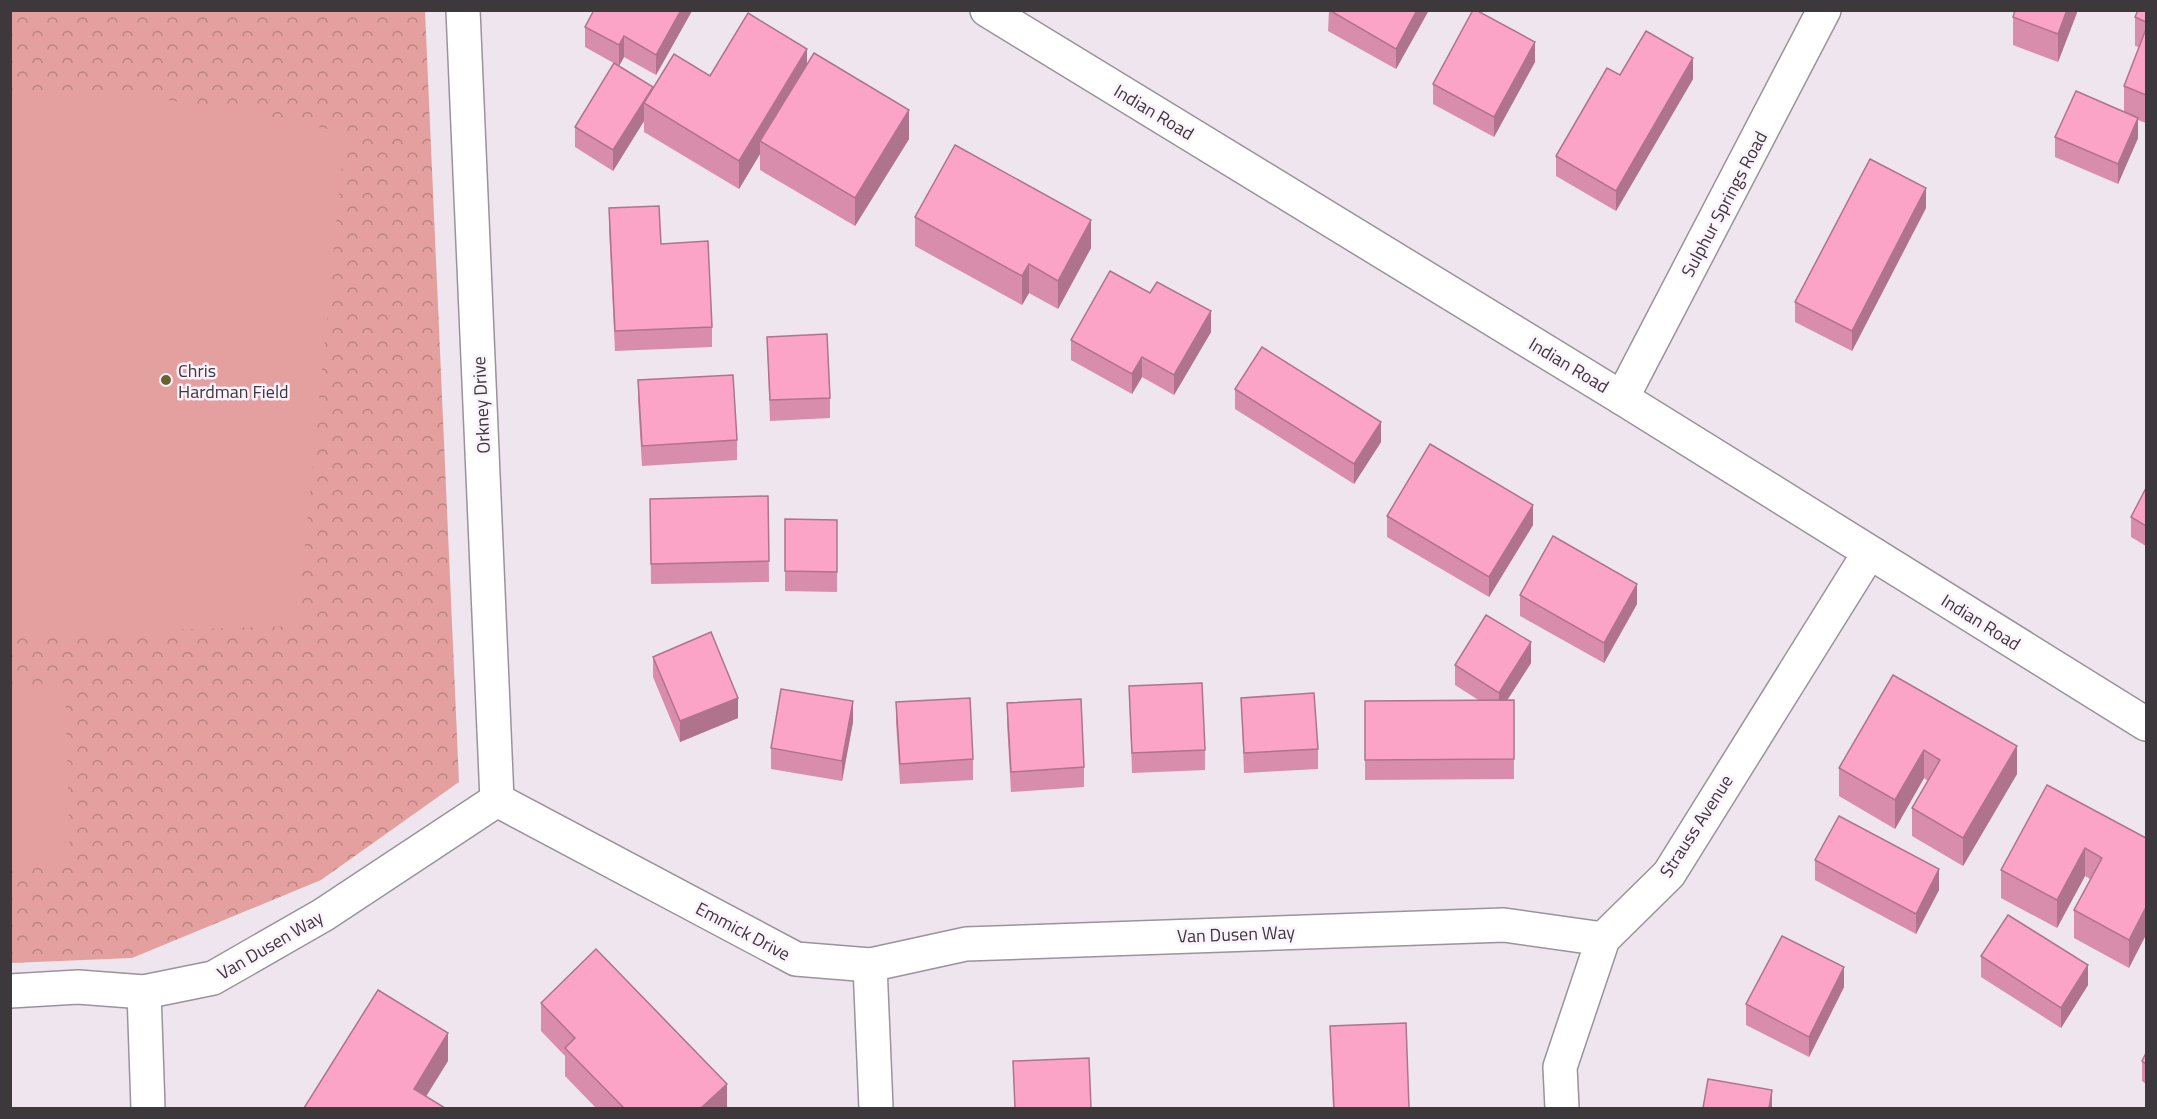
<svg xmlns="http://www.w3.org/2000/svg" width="2157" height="1119" font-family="'Titillium Web',sans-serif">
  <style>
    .park { fill: url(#park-crowns) }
    .pitch { fill: #e4a09f }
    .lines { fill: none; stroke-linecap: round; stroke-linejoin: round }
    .street-casing { stroke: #9b939b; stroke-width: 36 }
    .secondary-casing { stroke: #9b939b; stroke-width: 36 }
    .street { stroke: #fff; stroke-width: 33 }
    .secondary { stroke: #fff; stroke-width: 33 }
    .wall { fill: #d88dac }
    .shaded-wall { fill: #b0738c }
    .building { fill: #fba4c8; stroke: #b0738c; stroke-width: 1.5 }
    .poi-dot { fill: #6a6330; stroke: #fbf2fb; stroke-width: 2 }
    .labels { text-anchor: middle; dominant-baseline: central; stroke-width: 5; stroke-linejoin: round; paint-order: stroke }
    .street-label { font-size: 18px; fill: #3c383c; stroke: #fbf2fb }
    .poi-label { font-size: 18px; fill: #3c383c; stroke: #fbf2fb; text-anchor: start }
  </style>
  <defs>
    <pattern id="park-crowns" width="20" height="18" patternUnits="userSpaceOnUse" patternTransform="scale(1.5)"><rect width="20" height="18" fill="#e4a09f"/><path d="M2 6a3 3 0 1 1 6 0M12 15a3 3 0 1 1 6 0" fill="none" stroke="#ba8383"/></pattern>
  </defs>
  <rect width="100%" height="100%" fill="#eee5ee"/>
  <!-- park -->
  <path class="park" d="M10,11H425L459,782L321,880L132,958L11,963Z"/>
  <!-- pitch -->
  <g class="pitch">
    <path d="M103,92L237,109L345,133L297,626L11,634V95Z"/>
    <path d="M65,683L70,860L11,861V685Z"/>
  </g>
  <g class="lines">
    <defs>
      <g id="street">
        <path d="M463,10L497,800"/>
        <path d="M1622,398L1824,10"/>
        <path d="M497,800L796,959L870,965L966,944L1504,925L1603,939"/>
        <path d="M870,965L876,1108"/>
        <path d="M10,991L78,987L144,992L213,978L323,915L497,800"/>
        <path d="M144,992L148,1108"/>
        <path d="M1562,1108L1560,1067L1603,939L1669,874L1869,553"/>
      </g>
      <path id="secondary" d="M987,10L1622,398L2146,724"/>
    </defs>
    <!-- street casing -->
    <use href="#street" class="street-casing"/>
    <!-- secondary casing -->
    <use href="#secondary" class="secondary-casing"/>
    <!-- street -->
    <use href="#street" class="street"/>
    <!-- secondary -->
    <use href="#secondary" class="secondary"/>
  </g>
  <!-- wall -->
  <g class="wall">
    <path d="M692,10L656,75L624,57L619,66L585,47V27Z"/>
    <path d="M1329,10H1429L1396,69L1328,31Z"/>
    <path d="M2015,10H2078L2058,62L2013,45V17Z"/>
    <path d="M2146,10V123L2138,120V138L2118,184L2055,157V137L2124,112V86L2139,47L2135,46V17Z"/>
    <path d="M1535,62L1494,137L1433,104V84Z"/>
    <path d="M807,64L909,139L855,226L760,170V154L739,189L644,132V121L613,171L575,147V127L653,89L710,76Z"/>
    <path d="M1620,75L1693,79L1616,211L1556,176V156Z"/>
    <path d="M609,208L661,244L712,327V347L615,351L609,228Z"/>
    <path d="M1926,208L1852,351L1795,322V302Z"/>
    <path d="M915,217L1091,248L1058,309L1029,293L1022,305L915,246Z"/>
    <path d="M1211,332L1174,395L1142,377L1132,394L1071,360V340Z"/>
    <path d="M767,337L830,398V418L770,421Z"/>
    <path d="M638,380L737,440V460L642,466L638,400Z"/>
    <path d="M1235,389L1381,442L1354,484L1235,409Z"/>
    <path d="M2146,488V546L2131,537V517Z"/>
    <path d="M768,496L769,582L651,584L650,499Z"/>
    <path d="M1387,516L1533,525L1489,597L1387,537Z"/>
    <path d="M785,519L837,520V592L785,591Z"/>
    <path d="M1520,595L1637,604L1604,663L1520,616Z"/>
    <path d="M653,657L738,718L680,742L653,677Z"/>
    <path d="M1531,663L1507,700H1514V779L1365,780V701H1480L1455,685V665Z"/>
    <path d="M1893,675L2017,774L1963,866L1912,836V808L1928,781L1924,778L1895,829L1839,796V768Z"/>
    <path d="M1129,686L1205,750V770L1132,773Z"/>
    <path d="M1241,698L1318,749V769L1244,773Z"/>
    <path d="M896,702L973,759V780L900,784L896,722Z"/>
    <path d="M1007,703L1084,767V787L1011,792L1007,723Z"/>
    <path d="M853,722L842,781L771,769V748Z"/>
    <path d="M2047,785L2146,838L2129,968L2074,938V910L2090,879L2085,876L2057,928L2001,898V870Z"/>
    <path d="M1815,860L1939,890L1916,934L1815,880Z"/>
    <path d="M1981,956L2088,985L2061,1028L1981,977Z"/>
    <path d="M1844,987L1809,1057L1746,1025V1004Z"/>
    <path d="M541,1003L727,1108H596L565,1076V1056L541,1031Z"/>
    <path d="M1330,1026L1409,1108H1333Z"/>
    <path d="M2146,1053V1084L2142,1081V1061Z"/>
  </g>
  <!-- shaded-wall -->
  <g class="shaded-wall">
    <path d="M681,10H692V11L656,75V55Z"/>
    <path d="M1417,10H1429L1396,69V49Z"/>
    <path d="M2067,10H2078L2058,62V34Z"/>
    <path d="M624,36V57L619,66V45Z"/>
    <path d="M1535,42V62L1494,137V117Z"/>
    <path d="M807,49V77L760,141V154L739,189V161Z"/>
    <path d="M1693,58V79L1616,211V191Z"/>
    <path d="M653,87V107L644,103V121L613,171V150Z"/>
    <path d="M909,110V139L855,226V198Z"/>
    <path d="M2138,118V138L2118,184V164Z"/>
    <path d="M1926,188V208L1852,351V331Z"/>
    <path d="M1091,220V248L1058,309V281Z"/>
    <path d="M1029,264V293L1022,305V276Z"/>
    <path d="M1211,311V332L1174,395V375Z"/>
    <path d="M1142,357V377L1132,394V374Z"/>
    <path d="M1381,422V442L1354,484V464Z"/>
    <path d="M1533,505V525L1489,597V577Z"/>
    <path d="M1637,584V604L1604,663V643Z"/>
    <path d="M1531,642V663L1499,713V693Z"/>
    <path d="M738,698V718L680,742V721Z"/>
    <path d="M853,701V722L842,781V761Z"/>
    <path d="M2017,746V774L1963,866V838Z"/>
    <path d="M1924,750V778L1895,829V800Z"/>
    <path d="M2085,848V876L2057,928V900Z"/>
    <path d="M1939,869V890L1916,934V914Z"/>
    <path d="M2146,907V935L2129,968V940Z"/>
    <path d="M2088,965V985L2061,1028V1008Z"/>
    <path d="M1844,967V987L1809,1057V1037Z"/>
    <path d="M448,1033V1061L419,1108L414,1089Z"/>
    <path d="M727,1084V1108H701Z"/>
    <path d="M1772,1090V1108H1769Z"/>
  </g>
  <!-- building -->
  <g class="building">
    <path d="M594,10H681L656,55L624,36L619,45L585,27Z"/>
    <path d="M1329,10H1417L1396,49Z"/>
    <path d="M1473,10H1476L1535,42L1494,117L1433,84Z"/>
    <path d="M2015,10H2067L2058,34L2013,17Z"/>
    <path d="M2138,10H2146V22L2135,17Z"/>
    <path d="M748,13L807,49L739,161L644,103L674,54L710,76Z"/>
    <path d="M2146,29V95L2124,86Z"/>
    <path d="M1646,31L1693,58L1616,191L1556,156L1607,68L1620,75Z"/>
    <path d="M814,53L909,110L855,198L760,141Z"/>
    <path d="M614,63L653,87L613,150L575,127Z"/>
    <path d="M2076,91L2138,118L2118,164L2055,137Z"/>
    <path d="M955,145L1091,220L1058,281L1029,264L1022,276L915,217Z"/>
    <path d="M1870,159L1926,188L1852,331L1795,302Z"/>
    <path d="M659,206L661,244L708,241L712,327L615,331L609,208Z"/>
    <path d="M1110,271L1150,293L1157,282L1211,311L1174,375L1142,357L1132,374L1071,340Z"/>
    <path d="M827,334L830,398L770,400L767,337Z"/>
    <path d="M1262,347L1381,422L1354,464L1235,389Z"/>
    <path d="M733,375L737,440L642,446L638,380Z"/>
    <path d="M1430,444L1533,505L1489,577L1387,516Z"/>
    <path d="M2146,488V526L2131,517Z"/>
    <path d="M768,496L769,561L651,564L650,499Z"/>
    <path d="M785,519L837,520V572L785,571Z"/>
    <path d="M1553,536L1637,584L1604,643L1520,595Z"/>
    <path d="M1486,615L1531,642L1499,693L1455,665Z"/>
    <path d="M711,632L738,698L680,721L653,657Z"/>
    <path d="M1893,675L2017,746L1963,838L1912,808L1940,760L1924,750L1895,800L1839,768Z"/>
    <path d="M1202,683L1205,750L1132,753L1129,686Z"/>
    <path d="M781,689L853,701L842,761L771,748Z"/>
    <path d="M1314,693L1318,749L1244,753L1241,698Z"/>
    <path d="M970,698L973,759L900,764L896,702Z"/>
    <path d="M1081,699L1084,767L1011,772L1007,703Z"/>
    <path d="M1514,700V759L1365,760V701Z"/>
    <path d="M2047,785L2146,838V907L2129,940L2074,910L2102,858L2085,848L2057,900L2001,870Z"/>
    <path d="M1839,816L1939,869L1916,914L1815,860Z"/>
    <path d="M2008,915L2088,965L2061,1008L1981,956Z"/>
    <path d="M1782,936L1844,967L1809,1037L1746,1004Z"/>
    <path d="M596,949L727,1084L701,1108H624L565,1048L575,1038L541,1003Z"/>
    <path d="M378,990L448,1033L414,1089L445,1108H304Z"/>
    <path d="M1406,1023L1409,1108H1334L1330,1026Z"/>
    <path d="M2146,1053V1064L2142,1061Z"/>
    <path d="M1089,1058L1091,1108H1015L1013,1061Z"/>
    <path d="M1708,1079L1772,1090L1769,1108H1703Z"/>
  </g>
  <!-- markers -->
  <circle class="poi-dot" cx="166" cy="380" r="6"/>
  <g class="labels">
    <!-- street labels -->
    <g class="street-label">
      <text transform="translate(1154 112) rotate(31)">Indian Road</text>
      <text transform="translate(1724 204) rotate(-62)">Sulphur Springs Road</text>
      <text transform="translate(1569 365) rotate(31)">Indian Road</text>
      <text transform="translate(481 405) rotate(-93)">Orkney Drive</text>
      <text transform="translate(1981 622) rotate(32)">Indian Road</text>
      <text transform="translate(1696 826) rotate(-57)">Strauss Avenue</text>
      <text transform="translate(743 931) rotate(28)">Emmick Drive</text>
      <text transform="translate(1236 934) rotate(-2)">Van Dusen Way</text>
      <text transform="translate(270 945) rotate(-30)">Van Dusen Way</text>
    </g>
    <!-- poi labels -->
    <g class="poi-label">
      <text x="178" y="370">Chris<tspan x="178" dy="21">Hardman Field</tspan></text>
    </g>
  </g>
  <!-- border -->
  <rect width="2157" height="1119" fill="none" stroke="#3c383c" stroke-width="24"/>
</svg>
